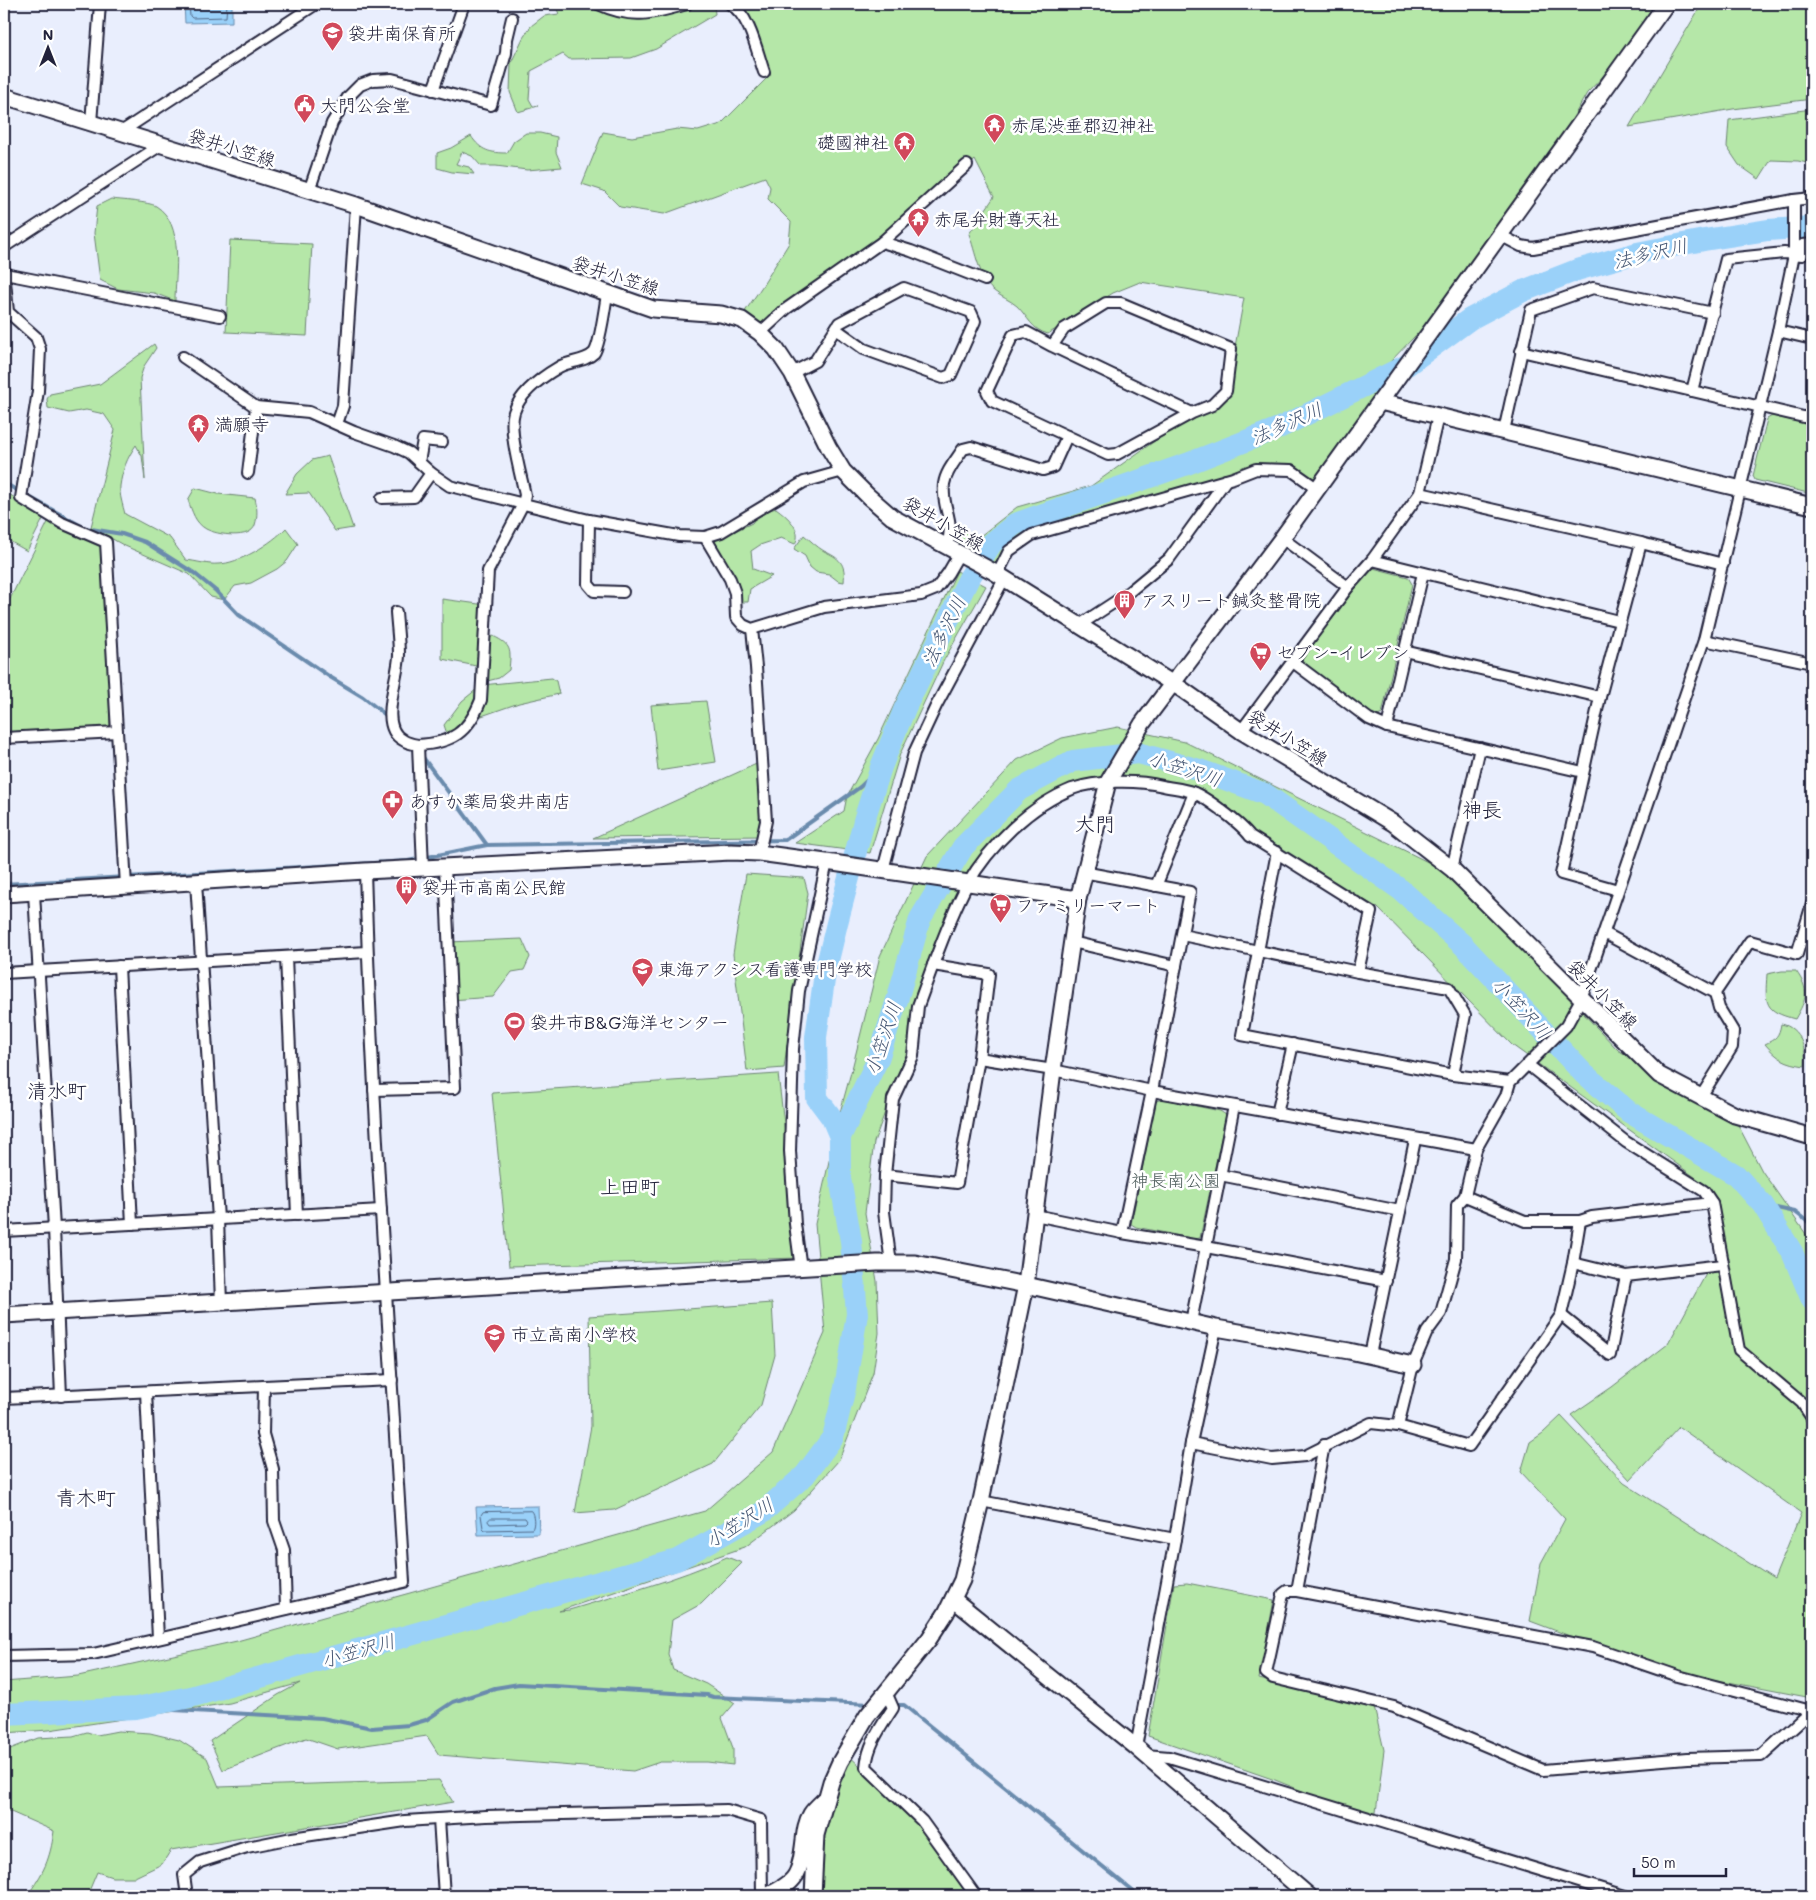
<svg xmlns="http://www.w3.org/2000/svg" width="1816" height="1900" font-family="Mali,'Klee One',sans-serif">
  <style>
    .green { fill: #b5e7a8; stroke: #6c8472 }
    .water { fill: #9ad1f9; stroke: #6a8bad }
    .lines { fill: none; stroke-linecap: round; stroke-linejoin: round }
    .shore { stroke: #526887; stroke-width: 1 }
    .stream { stroke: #6a8bad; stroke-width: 4 }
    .river { stroke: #9ad1f9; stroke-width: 22 }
    .street-casing { stroke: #22223b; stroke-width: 14 }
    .secondary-casing { stroke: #22223b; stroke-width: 19 }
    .street { stroke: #fff; stroke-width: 10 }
    .secondary { stroke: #fff; stroke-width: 15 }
    .labels { text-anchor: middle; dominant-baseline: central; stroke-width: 5; stroke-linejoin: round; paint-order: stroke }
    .poi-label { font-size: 18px; fill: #22223b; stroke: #fff; text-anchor: start }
    .street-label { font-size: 18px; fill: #22223b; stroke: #fff }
    .park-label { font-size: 18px; fill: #4e5d5c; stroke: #fff }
    .water-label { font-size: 19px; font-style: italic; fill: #465774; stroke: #fff }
    .quarter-label { font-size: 20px; fill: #22223b; stroke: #fff }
  </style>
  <rect width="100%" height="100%" fill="#e9eefd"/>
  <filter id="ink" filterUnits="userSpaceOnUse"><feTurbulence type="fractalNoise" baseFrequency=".02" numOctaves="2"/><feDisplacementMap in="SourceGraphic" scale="10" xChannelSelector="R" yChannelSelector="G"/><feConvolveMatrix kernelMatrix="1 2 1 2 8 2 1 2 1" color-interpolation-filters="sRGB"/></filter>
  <g filter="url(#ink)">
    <!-- green -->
    <g class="green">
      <path d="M555,4H594L602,8C630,9 660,11 688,7C697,6 705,0 714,6L715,14L656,49L631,58L569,59L563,54L531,71L529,99L533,106H538L518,112L510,92L511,63L523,38L531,26L544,16L559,14Z"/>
      <path d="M726,4H1659L1645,33L1587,93L1530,193L1465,284L1389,363L1385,365L1389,382L1318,489L1291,470L1256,469L1032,535L1009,551L997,575L957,544L959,526L975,540L1017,507L1091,486L1227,390L1244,298L1140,282L1113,293L1048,334C1032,330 1028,317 1017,306C1010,300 1001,297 994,291C980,281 975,250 969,234L994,197L975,160L882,242L756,330L744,313L763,285L789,243L791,222L768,199L770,187L765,177L664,214L620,207L604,191L582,184L603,132L632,137L677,129L698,131L721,124L769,76L737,8Z"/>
      <path d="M1702,4H1812V99L1733,109L1629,127Z"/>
      <path d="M1812,109V164L1798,161L1771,160L1759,179L1739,165L1727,147L1729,120Z"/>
      <path d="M526,133H540L557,137L556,152L562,167L527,170L496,166H481L472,156L462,152L456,164L469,167L474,174L452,172L437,168V153L451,148L471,136C481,151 490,153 507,153L514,141Z"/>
      <path d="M111,199C120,200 149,202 156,206C185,224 175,273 175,301L154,293L118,289L100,280L94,233L97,206Z"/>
      <path d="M230,240L312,244L307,336L226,332Z"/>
      <path d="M154,344L156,348L144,366L140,378L145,480L142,456L136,445C127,458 122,471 120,486C119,494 123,506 125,514L170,538L186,560C196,561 208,565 218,564C239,564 272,543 286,528L298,544L287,561L277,569L251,583L235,586L224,600L211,597L189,574L125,546L91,527L115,430L104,414L86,410L69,413L48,408L47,399L50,394L100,384Z"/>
      <path d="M1772,416L1812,425V494L1755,480L1753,476L1767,419Z"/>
      <path d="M328,456L353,528L335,531L309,493L285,494L297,474L312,460Z"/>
      <path d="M195,488L218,494L255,498C257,506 258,516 255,525C251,540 217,535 206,529C195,523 192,511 188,500Z"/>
      <path d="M4,491L23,503L46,513L27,551L4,538Z"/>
      <path d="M776,508C787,516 803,530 795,544L781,538L760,545L751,551L753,569L772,576L750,589L748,602H739L711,548L714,541L718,539L752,523L758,514Z"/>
      <path d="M51,516L106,542L110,732L4,733V611Z"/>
      <path d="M804,535C810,540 817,547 824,551C839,558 846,563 844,582L838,581L829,574L816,572L810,567L805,556L794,549Z"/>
      <path d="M1373,568L1408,577L1412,584L1382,714L1376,717L1303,664L1302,659L1370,569Z"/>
      <path d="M957,571L986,586L943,662L900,754L870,853L795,843L844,811L847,796L878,739Z"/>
      <path d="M442,599L486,605L484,627L477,658L484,642L493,636C512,645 511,650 509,670L499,678L476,684V666L442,659Z"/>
      <path d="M552,678L556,681L559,694L519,703L473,719L449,740L444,725L462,701L482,685Z"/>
      <path d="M706,701L716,762L658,771L651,705Z"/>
      <path d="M1118,727L1185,742L1450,873L1618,1050L1737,1123L1762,1171L1808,1237L1812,1248V1698L1655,1668L1530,1621L1541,1563L1565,1519L1521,1472L1530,1442L1543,1433L1561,1416L1624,1483L1774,1579L1801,1513L1679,1427L1630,1480L1571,1415L1612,1387L1668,1344L1719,1250L1704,1191L1710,1188L1512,1045L1378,908L1247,832L1181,785L1094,780L1058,796L1005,837L949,923L919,1003L906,1055L874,1142L865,1213L877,1281L879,1333L873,1373L839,1460L794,1510L745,1547L559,1611L569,1610C623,1594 676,1580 727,1557L742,1563L701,1604L672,1620L668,1654L673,1670L706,1684L735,1703L722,1718L733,1748V1765L707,1762H660L633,1771L439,1755L427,1736L338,1749L306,1738L223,1770L210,1741L278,1695L300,1683L230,1703L49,1730L4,1733V1682L78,1676L237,1641L705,1511L773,1452L825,1333L815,1224L839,1116L853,1065L880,956L927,856L1017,760L1062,738Z"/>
      <path d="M763,761V836L593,838Z"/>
      <path d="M746,874L804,878L808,893L784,1068L747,1071L733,954Z"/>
      <path d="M522,939L530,957L524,970L512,972L493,997L451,1000L448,942Z"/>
      <path d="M1782,971H1796C1810,991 1807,998 1795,1019C1764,1011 1765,1004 1767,974Z"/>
      <path d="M1781,1024C1800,1027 1807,1050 1805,1066C1785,1063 1778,1059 1765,1044C1776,1039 1779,1036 1781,1024Z"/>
      <path d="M778,1074L800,1258L509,1266L492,1093Z"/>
      <path d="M1163,1099L1220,1111L1226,1115L1200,1238L1195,1239L1136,1227L1131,1224L1156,1101Z"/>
      <path d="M772,1303L775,1355L761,1405L713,1464L614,1510L575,1513L591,1426L589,1316Z"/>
      <path d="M1187,1583L1274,1600L1259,1679L1374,1707L1384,1750L1375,1820L1275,1780L1148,1736L1174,1584Z"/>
      <path d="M118,1731L150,1733L179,1740L207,1758L219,1787L439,1780L453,1802L171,1850L162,1864L135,1877H112L97,1872L87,1896H27C44,1872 50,1860 54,1831L4,1809V1750L10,1749L38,1738L73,1736L87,1732L97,1735Z"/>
      <path d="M845,1752L927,1829L977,1896H852L854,1892L851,1896H813L817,1831Z"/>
    </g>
    <!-- water -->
    <g class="water">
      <path d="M184,4H232V22L185,23Z"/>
      <path d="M538,1506L539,1534L478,1535L476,1507Z"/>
    </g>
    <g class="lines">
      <!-- shore -->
      <g class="shore">
        <path d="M189,4L190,16L192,18L226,17L227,4"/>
        <path d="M531,1511C534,1514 535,1525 532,1529L485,1530L483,1528L481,1515L483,1512Z"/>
        <path d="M491,1518H525L527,1521L525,1523L490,1524L488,1521Z"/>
      </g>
      <!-- stream -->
      <g class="stream">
        <path d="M4,483L85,528L122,534L145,542L194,573L216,591L239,615L330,677L363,697L388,717"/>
        <path d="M422,756L487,845"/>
        <path d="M4,884L408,861L487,845L785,840L860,787L881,767"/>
        <path d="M1763,1205L1795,1212L1812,1225"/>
        <path d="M894,1705H904L1139,1896"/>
        <path d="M137,1708L322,1718L372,1728L409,1725L426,1720L453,1702L495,1688L519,1684L707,1695L713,1697L872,1704"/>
      </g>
      <!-- river -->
      <g class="river">
        <path d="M840,1137L832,1118L817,1098L816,1037L825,973L837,923L865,817L881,767L905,708L969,578L992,543L1015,524L1187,464L1279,428L1407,365L1470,319L1523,291L1577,270L1637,253L1704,240L1768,230L1812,227"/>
        <path d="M4,1714L136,1708L190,1697L677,1560L763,1512L805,1475L833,1437L845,1388L857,1314L851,1241L840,1178V1137L878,1059L898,997L920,919L963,847L1019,790L1073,761L1138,753L1200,770L1265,794L1401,890L1463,945L1584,1074L1629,1112L1736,1175L1763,1205L1792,1252L1812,1300"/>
      </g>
      <defs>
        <g id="street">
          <path d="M598,4C633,20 651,14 687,4"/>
          <path d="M730,4C750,15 757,52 764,72"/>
          <path d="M433,90L464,4"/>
          <path d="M91,123L100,4"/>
          <path d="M121,132L316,4"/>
          <path d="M309,191L332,123L348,97L360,85L373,80L392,79L491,105L506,53L507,39L512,18"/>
          <path d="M1500,235L1521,246L1533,248L1794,200L1812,198"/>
          <path d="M882,242L911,251L985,280"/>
          <path d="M4,247L161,145"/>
          <path d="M4,271L8,312L36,337L40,349L38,391L21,498L62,523L106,542L126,886"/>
          <path d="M5,274L220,316"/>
          <path d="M1778,331L1812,339"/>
          <path d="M760,333L786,309L882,242L967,165"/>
          <path d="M1052,346L1064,329L1106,303H1121L1231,349L1226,391L1212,405L1192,413L1117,454L1108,455L992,401L987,391L1013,335L1026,332L1052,346L1192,413"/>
          <path d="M1521,351L1812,419"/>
          <path d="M183,357L256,407L309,412L354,432L394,446L409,453L431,473L450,486L589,520L679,536L705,537L721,532L804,482L843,471"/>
          <path d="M792,373L815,361L839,323L904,288L971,312L975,321L951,375L943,378L864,349L836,329"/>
          <path d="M1692,391L1726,259L1784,253L1802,255L1803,245L1812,244"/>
          <path d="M337,424L343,406L356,205"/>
          <path d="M1504,431L1531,310L1593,288L1713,313"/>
          <path d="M419,462L423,440L442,442"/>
          <path d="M248,473L256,407"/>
          <path d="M1420,493L1641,543L1723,564"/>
          <path d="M382,498L414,497L431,473"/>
          <path d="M589,520L588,584L594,591L623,592"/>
          <path d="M705,537L730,579L735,593L736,617L743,625L752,629L824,607L921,595L936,589L948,573L959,554"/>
          <path d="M1282,538L1348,587"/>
          <path d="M946,547C957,521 941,509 944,484C946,471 956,460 963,449L971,447L1043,470L1053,467L1067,436"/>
          <path d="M1372,560L1619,621"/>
          <path d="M997,575L1009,551L1032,535L1233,478L1256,469L1291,470L1318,489"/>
          <path d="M396,612C397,627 399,641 399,655C399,677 377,727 403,740C407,743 413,744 418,745L423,868"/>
          <path d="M1078,626L1124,596L1169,559L1226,480"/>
          <path d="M752,629L756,667L766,821L759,853"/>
          <path d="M1704,640L1812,663"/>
          <path d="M1404,651L1600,697"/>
          <path d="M1293,662L1369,719L1387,727L1583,772"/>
          <path d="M1387,727L1423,573"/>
          <path d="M1241,731L1348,587L1372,560L1420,493L1438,416"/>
          <path d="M4,738L117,732"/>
          <path d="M418,745C452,743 468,733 481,700L488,571L523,504L525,495C521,475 508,431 514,412C520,393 542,377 559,367C569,361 585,362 594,353C600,345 605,306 607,294"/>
          <path d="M1277,852L1242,1035L1453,1075L1510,1082"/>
          <path d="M1452,869L1480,748"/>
          <path d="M883,870L914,753L936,706L1004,579"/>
          <path d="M1083,872L1190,892L1152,1091L1122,1233L1206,1247L1386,1281"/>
          <path d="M196,882L218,1219L221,1303"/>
          <path d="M1156,886L1194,793"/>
          <path d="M1618,890L1561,874L1600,697L1641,543"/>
          <path d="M34,893L54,1228L61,1396"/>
          <path d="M1604,933L1715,993"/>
          <path d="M1182,935L1358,972L1449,988L1465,1015L1453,1075"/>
          <path d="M1072,942L1176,966"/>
          <path d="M286,957L297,1215"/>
          <path d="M933,965C943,938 953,911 967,885C989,846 1031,805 1072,789C1097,780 1137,780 1163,786C1172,788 1183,789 1192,792C1206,797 1241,824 1250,836L1371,912L1358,972"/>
          <path d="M119,966L132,1224"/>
          <path d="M4,973L367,952"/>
          <path d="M979,1058L1053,1070L1152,1091L1476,1149"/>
          <path d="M1528,1065L1626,1142L1704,1191L1712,1203L1739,1350L1802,1403L1812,1418"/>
          <path d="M374,1090L455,1088L445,867"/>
          <path d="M1700,1098L1732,1047L1733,1031L1719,1008L1715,993L1750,941L1797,954L1812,904"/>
          <path d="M1277,1114L1293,1044"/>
          <path d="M885,1175L957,1183L979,1058L989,974L933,965L918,1006L913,1056L893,1099L885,1175L884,1212L891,1263"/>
          <path d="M1220,1175L1400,1211"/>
          <path d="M1465,1196L1525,1221H1580L1592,1217L1712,1203"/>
          <path d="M1035,1215L1122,1233"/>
          <path d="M4,1231L381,1210"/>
          <path d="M1573,1263L1626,1276L1722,1265"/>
          <path d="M801,1269L795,1224L790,1151L793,1049L799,991L827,862"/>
          <path d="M1561,1315L1610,1355L1626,1276"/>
          <path d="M1191,1322L1234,1106"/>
          <path d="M1370,1355L1415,1140"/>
          <path d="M264,1386L263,1434L273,1469L274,1521L284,1550L286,1609"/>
          <path d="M146,1392L158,1638"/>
          <path d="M4,1398L392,1380"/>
          <path d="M1398,1426L1413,1365L1427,1332L1441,1313L1456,1259L1457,1205L1465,1196L1476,1149L1506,1096L1510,1082L1566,1026L1581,999L1704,640L1778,331L1794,255V200"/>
          <path d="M1191,1443L1272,1459L1305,1456L1371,1423L1398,1426L1469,1446L1561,1315L1573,1263L1580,1221"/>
          <path d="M1324,1445L1297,1591L1593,1647L1678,1676L1811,1711"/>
          <path d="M981,1501L1175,1539"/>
          <path d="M1297,1591H1287L1283,1594L1266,1673L1273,1678L1394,1707L1543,1770L1687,1758L1761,1756L1812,1710"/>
          <path d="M4,1656L93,1654L404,1582C390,1345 372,1108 365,871"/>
          <path d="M886,1692L893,1708C881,1727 868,1744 866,1767L922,1821L976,1896"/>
          <path d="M1136,1747L1175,1539L1191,1443L1216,1328"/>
          <path d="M1146,1755L1169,1757L1625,1896"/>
          <path d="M439,1819L444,1896"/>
          <path d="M187,1896L184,1875L200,1862L247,1847L292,1838L405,1821L486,1816L727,1810L761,1820L762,1896"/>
        </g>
        <g id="secondary">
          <path d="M4,96L356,205L653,309L721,314L742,320L760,333L776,349L792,373L829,448L843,471L868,496L892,517L994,572L1183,690L1241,731L1393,823L1452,869L1659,1075L1735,1115L1812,1137"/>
          <path d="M1380,402L1812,506"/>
          <path d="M4,894L365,871L731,852L759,853L833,863L1078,899"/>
          <path d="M4,1315L877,1263H915L1026,1285L1216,1328L1349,1351L1413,1365"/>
          <path d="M953,1599L1136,1747L1309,1896"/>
          <path d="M766,1896C798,1882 800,1874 804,1840C805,1831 806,1822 811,1814C814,1809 820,1804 824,1800"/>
          <path d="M813,1896L816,1835L831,1782L840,1762L867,1716L929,1639L946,1613L962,1580L981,1501L1026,1285L1053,1070L1078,899L1108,782L1142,724L1282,538L1666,4"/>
        </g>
      </defs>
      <!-- street casing -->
      <use href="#street" class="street-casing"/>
      <!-- secondary casing -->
      <use href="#secondary" class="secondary-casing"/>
      <!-- street -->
      <use href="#street" class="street"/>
      <!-- secondary -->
      <use href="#secondary" class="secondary"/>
    </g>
  </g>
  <!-- icons -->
  <defs>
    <symbol id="school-pin" viewBox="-11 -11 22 30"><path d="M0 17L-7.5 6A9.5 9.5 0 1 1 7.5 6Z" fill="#d1495b" stroke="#fff"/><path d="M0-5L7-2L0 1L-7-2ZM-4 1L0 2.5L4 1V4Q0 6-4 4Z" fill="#fff"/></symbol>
    <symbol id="civic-pin" viewBox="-11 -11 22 30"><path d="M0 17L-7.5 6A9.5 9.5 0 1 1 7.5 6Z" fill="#d1495b" stroke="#fff"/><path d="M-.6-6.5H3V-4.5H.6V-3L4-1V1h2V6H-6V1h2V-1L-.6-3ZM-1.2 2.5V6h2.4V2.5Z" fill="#fff"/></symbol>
    <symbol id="temple-pin" viewBox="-11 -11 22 30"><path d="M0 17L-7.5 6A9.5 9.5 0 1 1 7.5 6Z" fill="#d1495b" stroke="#fff"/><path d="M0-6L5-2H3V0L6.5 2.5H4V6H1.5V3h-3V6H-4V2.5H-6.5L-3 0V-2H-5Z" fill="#fff"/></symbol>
    <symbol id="building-pin" viewBox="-11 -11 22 30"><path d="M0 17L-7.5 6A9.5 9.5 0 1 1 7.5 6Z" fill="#d1495b" stroke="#fff"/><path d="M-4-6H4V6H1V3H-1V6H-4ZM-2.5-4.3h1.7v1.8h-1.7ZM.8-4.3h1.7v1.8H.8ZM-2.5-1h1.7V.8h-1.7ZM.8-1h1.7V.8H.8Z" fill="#fff"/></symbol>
    <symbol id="supermarket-pin" viewBox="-11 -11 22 30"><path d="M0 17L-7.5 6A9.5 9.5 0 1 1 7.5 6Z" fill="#d1495b" stroke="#fff"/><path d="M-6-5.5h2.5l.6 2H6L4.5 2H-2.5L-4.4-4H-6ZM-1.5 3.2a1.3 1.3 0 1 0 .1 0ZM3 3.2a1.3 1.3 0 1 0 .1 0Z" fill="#fff"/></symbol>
    <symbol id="pharmacy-pin" viewBox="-11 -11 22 30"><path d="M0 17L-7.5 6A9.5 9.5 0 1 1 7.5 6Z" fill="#d1495b" stroke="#fff"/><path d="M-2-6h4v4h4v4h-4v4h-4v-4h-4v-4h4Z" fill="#fff"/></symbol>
    <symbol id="university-pin" viewBox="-11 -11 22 30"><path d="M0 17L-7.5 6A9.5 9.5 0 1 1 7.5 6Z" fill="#d1495b" stroke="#fff"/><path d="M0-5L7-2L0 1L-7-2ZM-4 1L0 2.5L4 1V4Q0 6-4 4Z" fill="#fff"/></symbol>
    <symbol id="stadium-pin" viewBox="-11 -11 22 30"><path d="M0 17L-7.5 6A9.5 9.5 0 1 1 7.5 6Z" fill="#d1495b" stroke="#fff"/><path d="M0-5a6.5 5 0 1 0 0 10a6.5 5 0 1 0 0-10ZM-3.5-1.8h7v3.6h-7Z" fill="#fff"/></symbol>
  </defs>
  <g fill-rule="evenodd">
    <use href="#school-pin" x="320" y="20" width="25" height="34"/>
    <use href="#civic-pin" x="292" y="92" width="25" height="34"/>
    <use href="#temple-pin" x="982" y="112" width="25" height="34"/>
    <use href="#temple-pin" x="892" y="130" width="25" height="34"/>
    <use href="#temple-pin" x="906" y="206" width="25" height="34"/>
    <use href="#temple-pin" x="186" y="412" width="25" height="34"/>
    <use href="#building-pin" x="1112" y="588" width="25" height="34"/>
    <use href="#supermarket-pin" x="1248" y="640" width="25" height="34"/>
    <use href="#pharmacy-pin" x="380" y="788" width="25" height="34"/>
    <use href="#building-pin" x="394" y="874" width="25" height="34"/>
    <use href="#supermarket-pin" x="988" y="892" width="25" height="34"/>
    <use href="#university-pin" x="630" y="956" width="25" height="34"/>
    <use href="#stadium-pin" x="502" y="1010" width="25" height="34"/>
    <use href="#school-pin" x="482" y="1322" width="25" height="34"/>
  </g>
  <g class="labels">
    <!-- poi labels -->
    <g class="poi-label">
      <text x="348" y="33">袋井南保育所</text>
      <text x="320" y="105">大門公会堂</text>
      <text x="1011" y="125">赤尾渋垂郡辺神社</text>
      <text x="889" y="142" text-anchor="end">礎國神社</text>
      <text x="934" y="219">赤尾弁財尊天社</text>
      <text x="215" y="424">満願寺</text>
      <text x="1141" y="600">アスリート鍼灸整骨院</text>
      <text x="1276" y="652">セブン-イレブン</text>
      <text x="409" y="801">あすか薬局袋井南店</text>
      <text x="422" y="887">袋井市高南公民館</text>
      <text x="1016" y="905">ファミリーマート</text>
      <text x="658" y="969">東海アクシス看護専門学校</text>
      <text x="530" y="1022">袋井市B&amp;G海洋センター</text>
      <text x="511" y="1334">市立高南小学校</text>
    </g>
    <!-- street labels -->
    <g class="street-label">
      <text transform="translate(232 147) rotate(17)">袋井小笠線</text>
      <text transform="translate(616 275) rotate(18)">袋井小笠線</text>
      <text transform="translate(944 523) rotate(30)">袋井小笠線</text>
      <text transform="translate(1288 737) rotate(32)">袋井小笠線</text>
      <text transform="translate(1603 994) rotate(45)">袋井小笠線</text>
    </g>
    <!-- park labels -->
    <g class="park-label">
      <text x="1176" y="1180">神長南公園</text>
    </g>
    <!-- water labels -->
    <g class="water-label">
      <text transform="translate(1650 253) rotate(-13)">法多沢川</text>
      <text transform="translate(1286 423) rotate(-24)">法多沢川</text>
      <text transform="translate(943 631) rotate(-64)">法多沢川</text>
      <text transform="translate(1185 768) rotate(18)">小笠沢川</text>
      <text transform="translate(1522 1008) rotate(47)">小笠沢川</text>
      <text transform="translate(882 1038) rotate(-71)">小笠沢川</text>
      <text transform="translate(739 1522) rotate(-32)">小笠沢川</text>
      <text transform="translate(358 1650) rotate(-16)">小笠沢川</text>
    </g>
    <!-- quarter labels -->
    <g class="quarter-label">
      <text x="1482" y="809">神長</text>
      <text x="1095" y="823">大門</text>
      <text x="57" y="1090">清水町</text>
      <text x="630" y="1186">上田町</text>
      <text x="86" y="1497">青木町</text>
    </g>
  </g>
  <!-- margin -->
  <rect width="1816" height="1900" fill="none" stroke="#fff" stroke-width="20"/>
  <rect x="10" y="10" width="1796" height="1880" fill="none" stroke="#22223b" stroke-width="2" filter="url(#ink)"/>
  <!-- north arrow -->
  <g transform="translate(48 48)" stroke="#ffffff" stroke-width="4" paint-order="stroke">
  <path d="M0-4L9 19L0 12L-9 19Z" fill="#22223b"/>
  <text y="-8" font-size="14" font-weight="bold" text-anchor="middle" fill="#22223b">N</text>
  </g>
  <!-- scale -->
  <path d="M1634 1868v8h92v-8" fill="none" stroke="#22223b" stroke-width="2.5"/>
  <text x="1641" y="1868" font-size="15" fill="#22223b" stroke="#ffffff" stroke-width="4" paint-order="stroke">50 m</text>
</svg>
